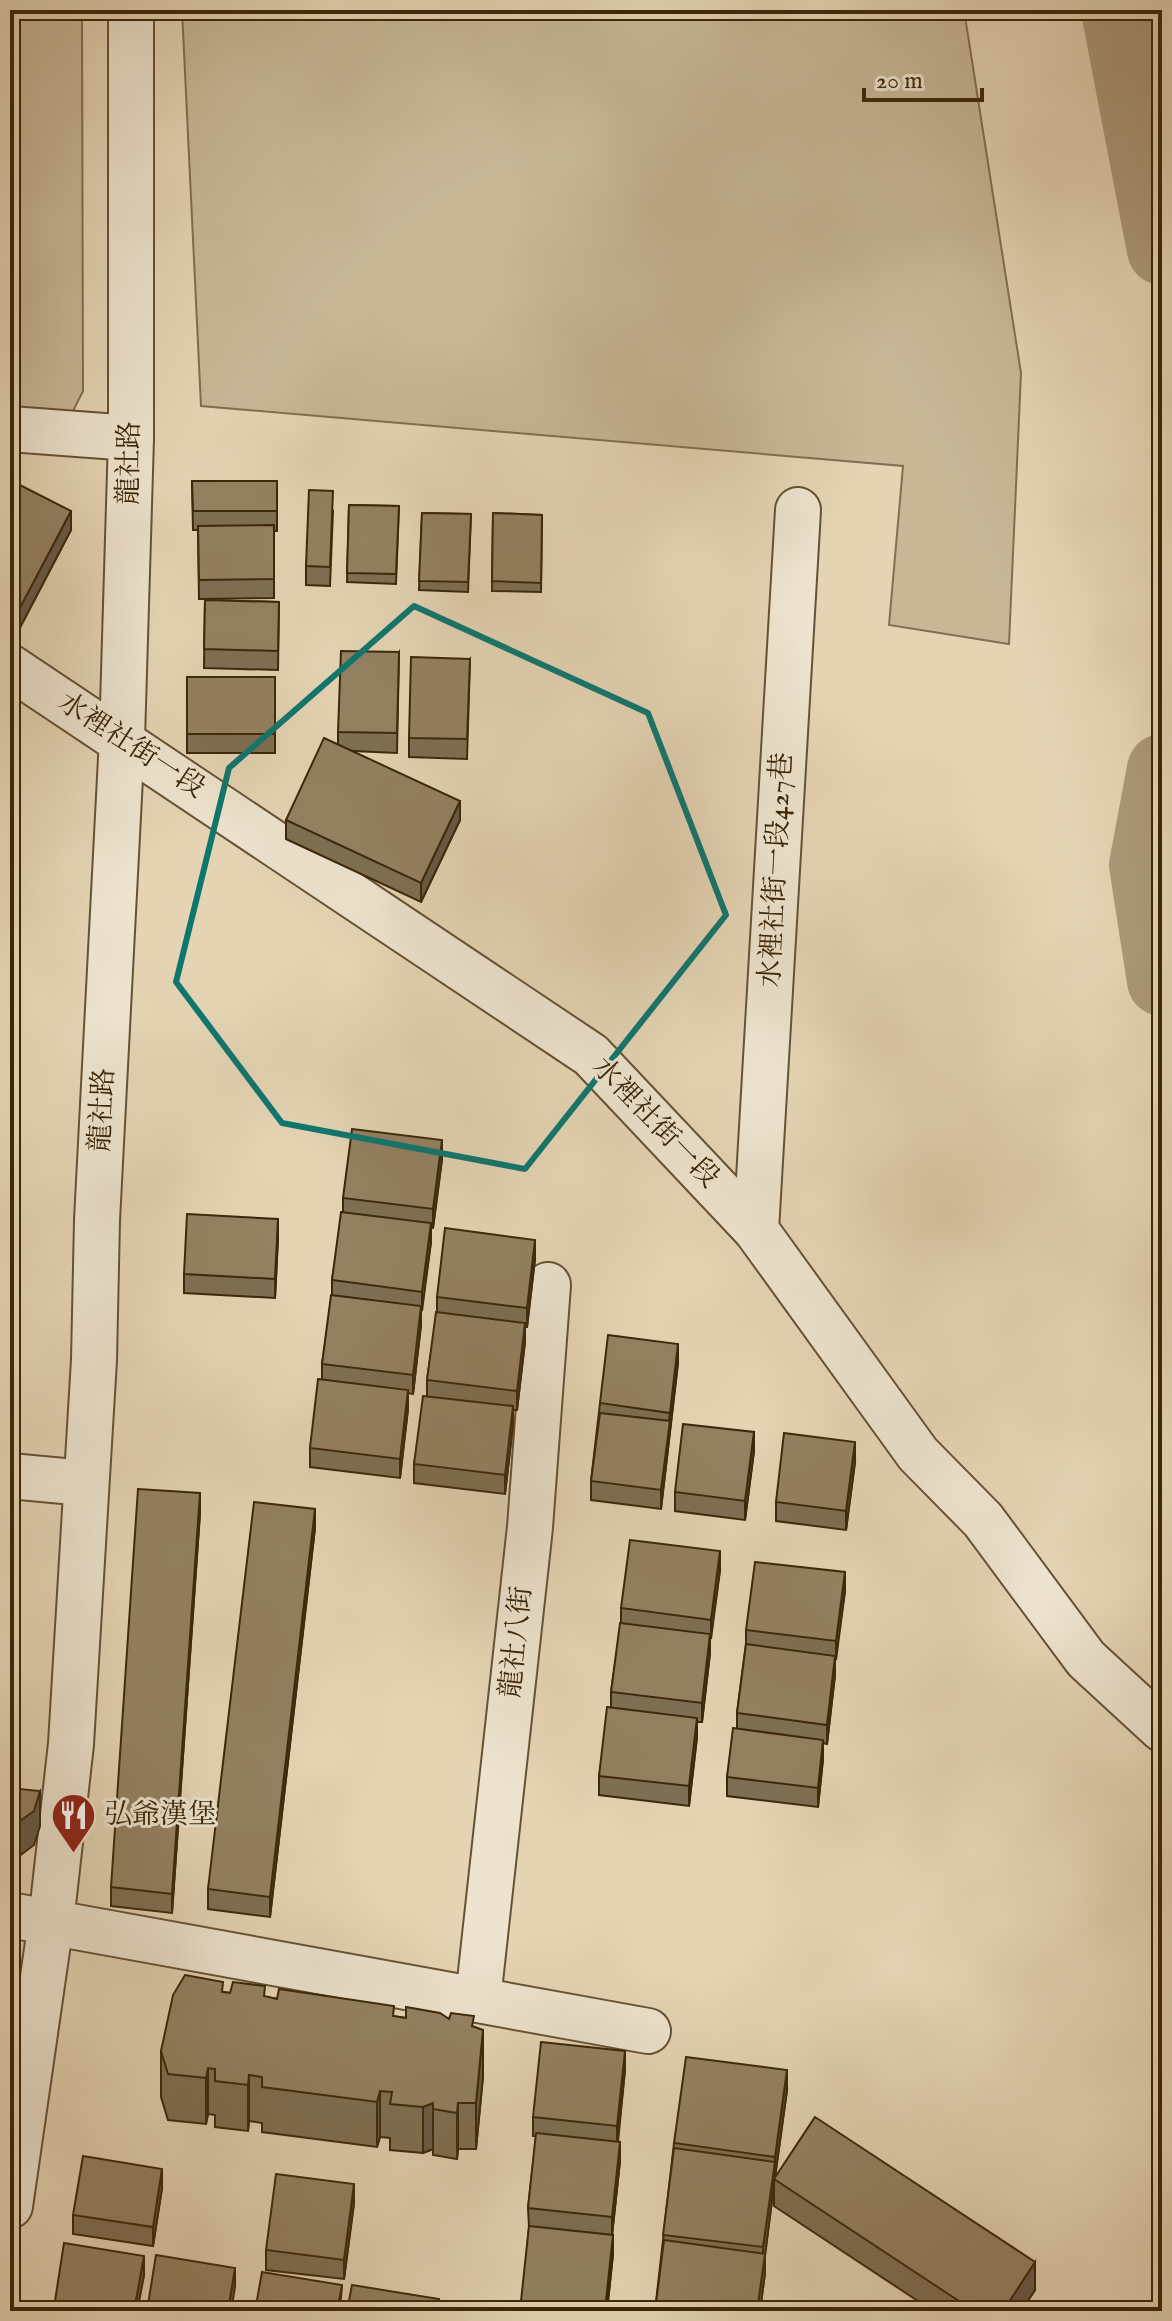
<svg xmlns="http://www.w3.org/2000/svg" width="1172" height="2321" font-family="'IM FELL English','Noto Serif TC',serif">
  <style>
    .green { fill: #c7b797; stroke: #816f50; stroke-width: 2 }
    .lines { fill: none; stroke-linecap: round; stroke-linejoin: round }
    .river { stroke: #ab997a; stroke-width: 70 }
    .street-casing { stroke: #655234; stroke-width: 48 }
    .street { stroke: #ede3ce; stroke-width: 44 }
    .wall { fill: #7e6f54; stroke: #3b2709; stroke-width: 2 }
    .shaded-wall { fill: #675a45; stroke: #3b2709; stroke-width: 2 }
    .building { fill: #938162; stroke: #3b2709; stroke-width: 2 }
    .marked { fill: none; stroke: #0f766e; stroke-width: 6; stroke-linejoin: round }
    .labels { text-anchor: middle; dominant-baseline: central; stroke-width: 6; stroke-linejoin: round; paint-order: stroke }
    .street-label { font-size: 28px; fill: #3b2709; stroke: #ede3ce }
    .poi-label { font-size: 28px; fill: #3b2709; stroke: #ede3ce; text-anchor: start }
  </style>
  <rect width="100%" height="100%" fill="#e4d4b4"/>
  <filter id="stains"><feTurbulence type="fractalNoise" baseFrequency=".0025" numOctaves="4"/><feColorMatrix values="0 0 0 0 .2 0 0 0 0 .09 0 0 0 0 .02 0 0 0 .5 -.17"/></filter>
  <radialGradient id="worn" r=".72"><stop offset=".6" stop-color="#630" stop-opacity="0"/><stop offset="1" stop-color="#630" stop-opacity=".3"/></radialGradient>
  <!-- green -->
  <g class="green">
    <path d="M10,10H82L83,391L70,417L10,410Z"/>
    <path d="M182,10H964L1021,373L1009,644L889,625L903,466L201,406Z"/>
  </g>
  <g class="lines">
    <!-- river -->
    <g class="river">
      <path d="M1116,10L1162,250"/>
      <path d="M1162,769L1144,865L1162,981"/>
    </g>
    <defs>
      <g id="street">
        <path d="M10,429L131,438"/>
        <path d="M10,667L591,1055L756,1230L918,1454L983,1520L1086,1659L1162,1729"/>
        <path d="M756,1230L798,510"/>
        <path d="M10,1476L85,1483"/>
        <path d="M10,1915L648,2031"/>
        <path d="M478,1999L530,1527L548,1285"/>
        <path d="M10,2206L51,1922L71,1744L94,1360L97,1220L122,739L131,438V10"/>
      </g>
    </defs>
    <!-- street casing -->
    <use href="#street" class="street-casing"/>
    <!-- street -->
    <use href="#street" class="street"/>
  </g>
  <!-- wall -->
  <g class="wall">
    <path d="M10,480L71,530L14,639L10,636Z"/>
    <path d="M192,481H277V531H274V598L199,599L198,530H193Z"/>
    <path d="M349,505L399,506L396,584L347,582Z"/>
    <path d="M333,510L330,586L306,585V566Z"/>
    <path d="M422,513L471,514L468,592L419,590Z"/>
    <path d="M493,513L542,515L541,592L492,591Z"/>
    <path d="M205,600L279,602L278,670L204,668Z"/>
    <path d="M399,652L397,753L352,751L460,820L421,902L286,839V820L338,745V732Z"/>
    <path d="M470,659L467,759L409,757V738Z"/>
    <rect x="187" y="677" width="88" height="76"/>
    <path d="M442,1159L433,1228H431V1242L421,1311V1325L413,1394L408,1393V1409L400,1478L310,1467V1448L322,1379V1364L332,1295V1280L343,1213V1198Z"/>
    <path d="M278,1238L275,1298L184,1293V1274Z"/>
    <path d="M535,1259L527,1327H525V1342L517,1410H513V1425L505,1494L414,1483V1464L427,1396V1380L437,1312V1297Z"/>
    <path d="M678,1363L661,1509L591,1500V1481L600,1403Z"/>
    <path d="M754,1451L745,1520L675,1511V1492Z"/>
    <path d="M855,1462L846,1530L776,1521V1502Z"/>
    <path d="M200,1513L172,1913L111,1906V1887Z"/>
    <path d="M315,1528L270,1917L208,1909V1889Z"/>
    <path d="M720,1570L710,1639V1653L702,1722H697V1737L689,1806L599,1795V1776L611,1707V1692L621,1623V1608Z"/>
    <path d="M845,1591L835,1660V1675L827,1744L823,1743V1759L818,1807L727,1796V1777L737,1729V1713L746,1644V1630Z"/>
    <path d="M223,1992L265,1997L406,2018L449,2019L474,2027L483,2076L476,2149H458L457,2159L433,2155V2149L423,2153L390,2150V2138L380,2137L377,2147L262,2132V2123L249,2121L248,2131L215,2127V2115L208,2114L206,2124L168,2120L161,2097V2051Z"/>
    <path d="M625,2070L618,2142L620,2161L612,2235L613,2254L607,2311H521L529,2227L528,2208L536,2136H533V2117Z"/>
    <path d="M787,2090L775,2178L1035,2290L1021,2311H933L774,2206V2185L765,2255V2273L760,2311H655L674,2143Z"/>
    <path d="M162,2188L153,2246L73,2234V2215Z"/>
    <path d="M354,2203L344,2279L266,2270V2250Z"/>
    <path d="M144,2275L137,2311H55V2301Z"/>
  </g>
  <!-- shaded-wall -->
  <g class="shaded-wall">
    <path d="M71,511V530L14,639V619Z"/>
    <path d="M460,801V820L421,902V883Z"/>
    <path d="M442,1140V1159L433,1228V1209Z"/>
    <path d="M278,1219V1238L275,1298V1279Z"/>
    <path d="M431,1223V1242L422,1311V1292Z"/>
    <path d="M535,1240V1259L527,1327V1308Z"/>
    <path d="M421,1306V1325L413,1394V1375Z"/>
    <path d="M525,1323V1342L517,1410V1391Z"/>
    <path d="M678,1344V1363L661,1509V1490Z"/>
    <path d="M408,1390V1409L400,1478V1459Z"/>
    <path d="M513,1406V1425L505,1494V1475Z"/>
    <path d="M754,1432V1451L745,1520V1501Z"/>
    <path d="M855,1442V1462L846,1530V1511Z"/>
    <path d="M200,1493V1513L172,1913V1894Z"/>
    <path d="M315,1509V1528L270,1917V1897Z"/>
    <path d="M720,1551V1570L711,1639V1620Z"/>
    <path d="M845,1572V1591L836,1660V1641Z"/>
    <path d="M710,1634V1653L702,1722V1703Z"/>
    <path d="M835,1656V1675L827,1744V1725Z"/>
    <path d="M697,1718V1737L689,1806V1786Z"/>
    <path d="M823,1740V1759L818,1807V1788Z"/>
    <path d="M40,1791V1826L34,1845L10,1863V1828Z"/>
    <path d="M483,2030V2076L476,2149V2103Z"/>
    <path d="M625,2051V2070L617,2145V2126Z"/>
    <path d="M208,2068V2114L206,2124V2078Z"/>
    <path d="M787,2070V2090L775,2176V2157Z"/>
    <path d="M249,2075V2121L248,2131V2085Z"/>
    <path d="M380,2091V2137L377,2147V2102Z"/>
    <path d="M433,2103V2149L423,2153V2107Z"/>
    <path d="M458,2103V2149L457,2159V2113Z"/>
    <path d="M620,2142V2161L612,2236V2217Z"/>
    <path d="M775,2162L774,2185L765,2255V2273L760,2311H757L763,2265V2247Z"/>
    <path d="M162,2169V2188L153,2246V2227Z"/>
    <path d="M354,2184V2203L344,2279V2260Z"/>
    <path d="M613,2235V2254L607,2311H605Z"/>
    <path d="M144,2256V2275L137,2311H134Z"/>
    <path d="M1035,2262V2290L1021,2311H1003Z"/>
    <path d="M235,2268V2287L231,2311H228Z"/>
    <path d="M342,2285L340,2311H337Z"/>
  </g>
  <!-- building -->
  <g class="building">
    <path d="M10,480L71,511L14,619L10,617Z"/>
    <path d="M192,481H277V511H193Z"/>
    <path d="M309,490L333,491L330,567L306,566Z"/>
    <path d="M349,505L399,506L396,574L347,573Z"/>
    <path d="M422,513L471,514L468,582L419,581Z"/>
    <path d="M493,513L542,515L541,583L492,581Z"/>
    <path d="M274,525V579L199,580L198,526Z"/>
    <path d="M205,600L279,602L278,651L204,649Z"/>
    <path d="M341,651L399,652L397,733L338,732Z"/>
    <path d="M411,657L470,659L467,739L409,738Z"/>
    <rect x="187" y="677" width="88" height="57"/>
    <path d="M324,738L460,801L421,883L286,820Z"/>
    <path d="M352,1129L442,1140L433,1209L343,1198Z"/>
    <path d="M341,1212L431,1223L422,1292L332,1280Z"/>
    <path d="M187,1214L278,1219L275,1279L184,1274Z"/>
    <path d="M445,1228L535,1240L527,1308L437,1297Z"/>
    <path d="M331,1295L421,1306L413,1375L322,1364Z"/>
    <path d="M436,1312L525,1323L517,1391L427,1380Z"/>
    <path d="M608,1335L678,1344L670,1413L600,1403Z"/>
    <path d="M318,1379L408,1390L400,1459L310,1448Z"/>
    <path d="M423,1396L513,1406L505,1475L414,1464Z"/>
    <path d="M600,1413L670,1421L661,1490L591,1481Z"/>
    <path d="M683,1424L754,1432L745,1501L675,1492Z"/>
    <path d="M784,1433L855,1442L846,1511L776,1502Z"/>
    <path d="M138,1489L200,1493L172,1894L111,1887Z"/>
    <path d="M254,1502L315,1509L270,1897L208,1889Z"/>
    <path d="M630,1540L720,1551L711,1620L621,1608Z"/>
    <path d="M755,1562L845,1572L836,1641L746,1630Z"/>
    <path d="M620,1623L710,1634L702,1703L611,1692Z"/>
    <path d="M746,1644L835,1656L827,1725L737,1713Z"/>
    <path d="M607,1707L697,1718L689,1786L599,1776Z"/>
    <path d="M733,1728L823,1740L818,1788L727,1777Z"/>
    <path d="M10,1788L40,1791L34,1811L10,1828Z"/>
    <path d="M185,1975L223,1982L222,1992L230,1993L233,1982L265,1986L264,1996L277,1999L279,1989L394,2006L393,2016L406,2018V2007L440,2013L449,2019L451,2013L474,2016L472,2026L483,2030L476,2103H458L457,2113L433,2109V2103L423,2107L390,2104L392,2092L380,2091L377,2102L262,2087V2077L249,2075L248,2085L215,2081V2069L208,2068L206,2078L168,2074L161,2051L173,1995Z"/>
    <path d="M541,2042L625,2051L617,2126L533,2117Z"/>
    <path d="M686,2057L787,2070L775,2157L674,2143Z"/>
    <path d="M815,2117L1035,2262L1003,2311H974L774,2179Z"/>
    <path d="M536,2133L620,2142L612,2217L528,2208Z"/>
    <path d="M674,2148L775,2162L763,2247L663,2235Z"/>
    <path d="M83,2156L162,2169L153,2227L73,2215Z"/>
    <path d="M276,2174L354,2184L344,2260L266,2250Z"/>
    <path d="M529,2226L613,2235L605,2310L521,2301Z"/>
    <path d="M664,2240L765,2254L757,2311H655Z"/>
    <path d="M64,2243L144,2256L134,2311H117L55,2301Z"/>
    <path d="M156,2255L235,2268L228,2311H147Z"/>
    <path d="M262,2272L342,2285L337,2311H255Z"/>
    <path d="M352,2285L439,2299L437,2311H347Z"/>
  </g>
  <!-- marked area -->
  <path class="marked" d="M414,606L648,713L726,915L525,1169L282,1123L176,982L229,768Z"/>
  <!-- icons -->
  <defs>
    <symbol id="restaurant-pin" viewBox="-11 -11 22 30"><path d="M0 17L-7.5 6A9.5 9.5 0 1 1 7.5 6Z" fill="#8f2418" stroke="#ede3ce"/><path d="M-5-6h1v4h1v-4h1v4h1v-4h1v5L-1.5 .5V6h-2V.5L-5-1ZM5-6V6H3V1.5H1.5Q1.5-4 5-6Z" fill="#fff"/></symbol>
  </defs>
  <g fill-rule="evenodd">
    <use href="#restaurant-pin" x="48" y="1790" width="51" height="69"/>
  </g>
  <g class="labels">
    <!-- street labels -->
    <g class="street-label">
      <text transform="translate(130 463) rotate(-89)">龍社路</text>
      <text transform="translate(131 746) rotate(33)">水裡社街一段</text>
      <text transform="translate(777 870) rotate(-87)">水裡社街一段427巷</text>
      <text transform="translate(103 1110) rotate(-87)">龍社路</text>
      <text transform="translate(655 1123) rotate(46)">水裡社街一段</text>
      <text transform="translate(517 1642) rotate(-84)">龍社八街</text>
    </g>
    <!-- poi labels -->
    <g class="poi-label">
      <text x="104" y="1815">弘爺漢堡</text>
    </g>
  </g>
  <!-- margin -->
  <rect width="1172" height="2321" fill="none" stroke="#e4d4b4" stroke-width="40"/>
  <rect x="12" y="12" width="1148" height="2297" fill="none" stroke="#3b2709" stroke-width="4"/>
  <rect x="20" y="20" width="1132" height="2281" fill="none" stroke="#3b2709" stroke-width="2"/>
  <!-- scale -->
  <path d="M864 88v12h118v-12" fill="none" stroke="#3b2709" stroke-width="4"/>
  <text x="876" y="88" font-size="24" fill="#3b2709" stroke="#ede3ce" stroke-width="6" paint-order="stroke">20 m</text>
  <rect width="100%" height="100%" filter="url(#stains)"/>
  <rect width="100%" height="100%" fill="url(#worn)"/>
</svg>
